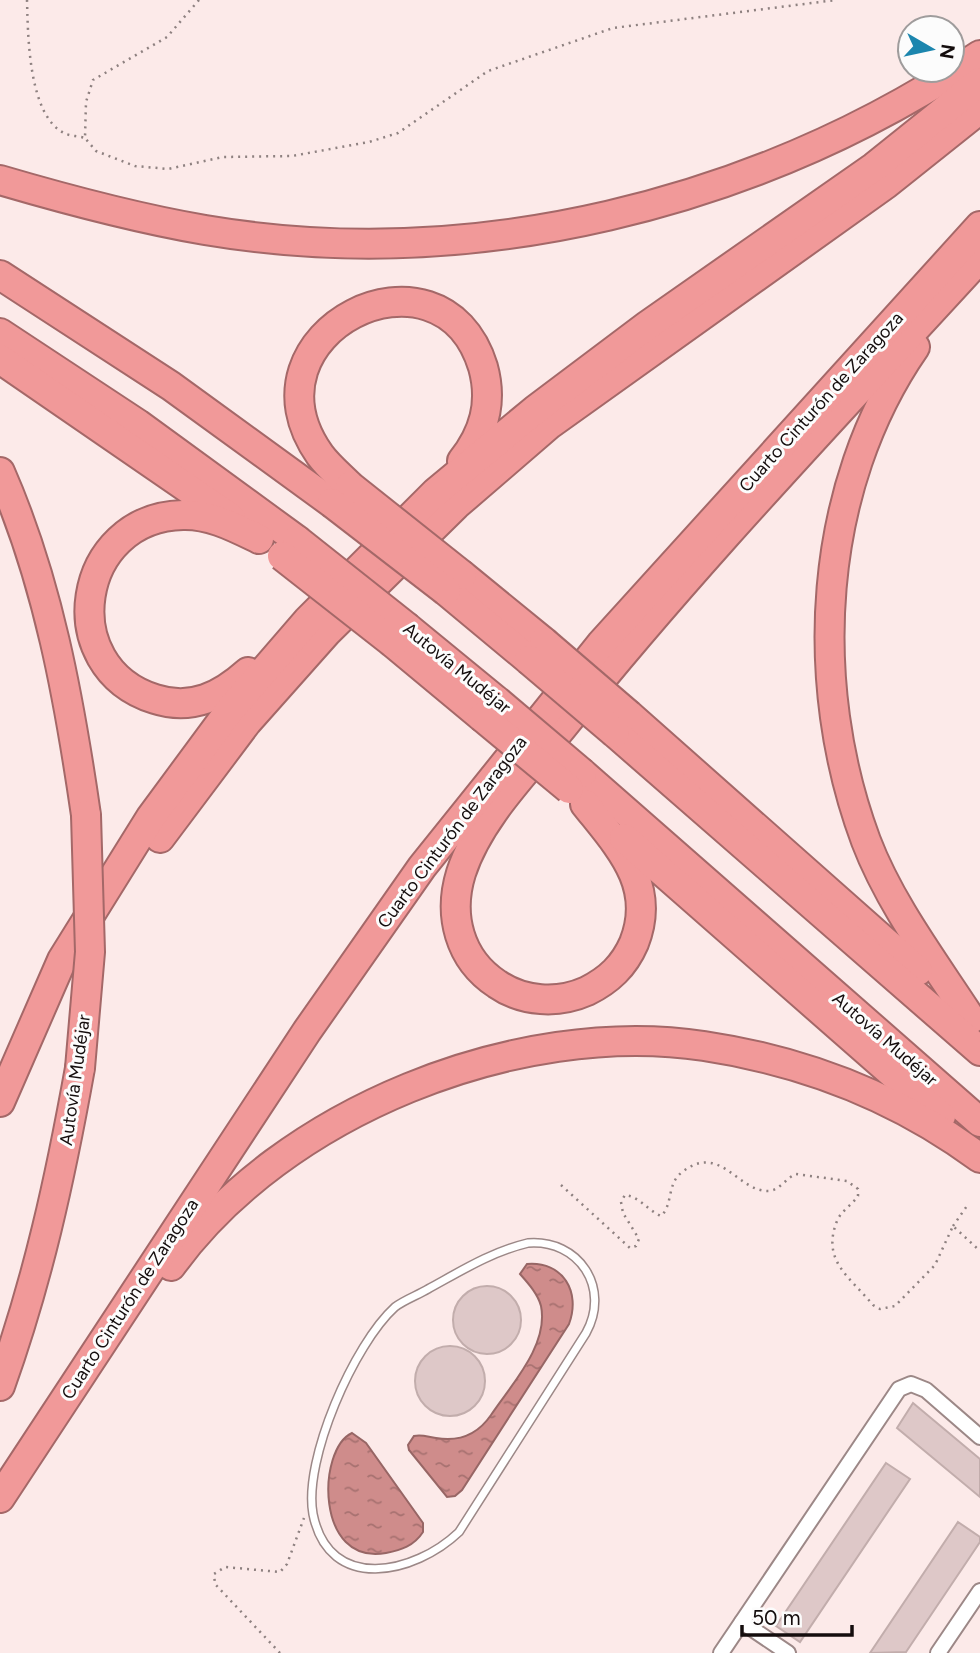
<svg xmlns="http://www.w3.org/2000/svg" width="980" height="1653" font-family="Figtree,sans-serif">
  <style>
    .water { fill: url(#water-ripples); stroke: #976665; stroke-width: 2 }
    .building { fill: #dec8c8; stroke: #c2adac; stroke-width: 2 }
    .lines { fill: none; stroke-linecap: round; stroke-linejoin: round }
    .service-casing { stroke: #9c8887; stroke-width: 10 }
    .minor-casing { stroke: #9c8887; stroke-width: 18 }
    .motorway-casing { stroke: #a46868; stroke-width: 32 }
    .path { stroke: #8e8180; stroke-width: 2.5; stroke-dasharray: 2 5; stroke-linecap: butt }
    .service { stroke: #fff; stroke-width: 7 }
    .minor { stroke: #fff; stroke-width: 14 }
    .motorway { stroke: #f19999; stroke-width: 28 }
    .motorway-bridge-casing { stroke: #a46868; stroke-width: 32; stroke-linecap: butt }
    .motorway-bridge { stroke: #f19999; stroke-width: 28 }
    .labels { text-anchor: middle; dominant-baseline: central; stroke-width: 6; stroke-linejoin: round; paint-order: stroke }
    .street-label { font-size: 18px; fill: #140d0d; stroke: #fcfcfc }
  </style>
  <defs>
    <pattern id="water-ripples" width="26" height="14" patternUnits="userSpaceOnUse" patternTransform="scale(1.75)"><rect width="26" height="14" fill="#cf8c8b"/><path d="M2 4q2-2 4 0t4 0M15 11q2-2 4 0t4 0" fill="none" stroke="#a77170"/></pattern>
  </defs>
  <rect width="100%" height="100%" fill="#fceae9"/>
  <!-- water -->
  <g class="water">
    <path d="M527,1264C563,1261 581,1292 569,1324L462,1490L455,1496L447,1497L409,1450L408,1445L414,1436C422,1434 428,1437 436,1438C459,1442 478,1434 491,1415C511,1385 549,1345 541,1306C538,1294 528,1283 520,1274Z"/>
    <path d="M352,1433L366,1443L423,1523V1532C414,1546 401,1550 386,1553C315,1566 317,1449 352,1433Z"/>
  </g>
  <!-- building -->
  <g class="building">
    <circle cx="487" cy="1320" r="34"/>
    <circle cx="450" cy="1381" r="35"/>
    <path d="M913,1403L980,1459V1497L897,1428Z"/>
    <path d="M886,1463L910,1479L800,1642L776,1626Z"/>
    <path d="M958,1522L980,1537V1542L906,1652L870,1653Z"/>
  </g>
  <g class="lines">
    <defs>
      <path id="service" d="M528,1243C579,1239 611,1288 586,1333L459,1532C415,1574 329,1594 313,1514C303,1460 354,1344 395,1307C404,1300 418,1295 428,1289C461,1271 491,1252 528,1243Z"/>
      <g id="minor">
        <path d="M742,1622L788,1653"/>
        <path d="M721,1653L899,1389L911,1384L926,1390L980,1437"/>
        <path d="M938,1653L980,1591"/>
      </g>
      <g id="motorway">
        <path d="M0,180C68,200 135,218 205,230C472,275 756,205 980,55"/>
        <path d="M0,275L171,386L332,503"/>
        <path d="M0,333L138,424L297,540"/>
        <path d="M915,347C817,488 807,683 866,841C890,904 934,962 971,1019"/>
        <path d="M0,359L231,518"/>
        <path d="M0,472C48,581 69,698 86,815"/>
        <path d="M350,486C340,476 328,466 320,455C234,333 441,230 483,367C493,403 484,433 462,461"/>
        <path d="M462,575L544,642"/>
        <path d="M446,591L529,660"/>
        <path d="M408,628L497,701"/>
        <path d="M393,643L482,717"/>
        <path d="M248,672C221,696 192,711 155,699C53,667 76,517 183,515C210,514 236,528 259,539"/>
        <path d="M629,715L918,971"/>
        <path d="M615,733L980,1051"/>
        <path d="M582,773L980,1122"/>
        <path d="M585,804C619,847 657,885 634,943C624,966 609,980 587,991C558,1004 523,1002 497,984C459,959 448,915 461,873C479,817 529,769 565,724C695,562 840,411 980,258"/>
        <path d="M160,838L247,722L327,632L456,505L550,424L886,184L980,109"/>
        <path d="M624,838L941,1116"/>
        <path d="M0,1102L62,960L151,817L230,710L308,620L436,492L535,410L648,325L874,167L980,82"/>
        <path d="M171,1266C282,1112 517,1018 704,1046C804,1061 899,1098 980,1158"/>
        <path d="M0,1386C38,1280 60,1179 80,1068"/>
        <path d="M0,1498L307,1031L422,867L601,644L980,226"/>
      </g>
    </defs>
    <!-- service casing -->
    <use href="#service" class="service-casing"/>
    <!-- minor casing -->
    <use href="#minor" class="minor-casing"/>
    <!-- motorway casing -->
    <use href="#motorway" class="motorway-casing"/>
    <!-- path -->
    <g class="path">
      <path d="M27,0C28,34 28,115 64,133C69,136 79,136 85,138"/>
      <path d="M199,0L167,37L93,80L86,102L85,138L96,151L135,166L168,169L223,157L292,156L369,142L398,133L488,71L613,28L836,0"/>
      <path d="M561,1185L630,1248L636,1246L639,1239L623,1213L621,1202L625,1195C640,1197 647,1210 661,1216C673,1205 667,1184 681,1173C720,1141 737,1192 769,1191C780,1190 786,1178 796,1174L847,1181L858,1189V1196C852,1205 841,1211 837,1221C821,1261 850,1277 873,1305L880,1309L895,1306L935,1265L953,1226L980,1251"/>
      <path d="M953,1226L969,1203"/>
      <path d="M280,1653L215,1584L214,1574L225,1567L280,1572L287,1564L304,1518"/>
    </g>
    <!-- service -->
    <use href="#service" class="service"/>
    <!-- minor -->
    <use href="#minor" class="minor"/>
    <!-- motorway -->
    <use href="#motorway" class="motorway"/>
    <defs>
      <g id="motorway-bridge">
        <path d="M350,486L462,575"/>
        <path d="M332,503L446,591"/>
        <path d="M297,540L408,628"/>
        <path d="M282,556L393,643"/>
        <path d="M544,642L629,715"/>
        <path d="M529,660L615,733"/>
        <path d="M497,701L582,773"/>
        <path d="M482,717L569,789"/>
        <path d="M80,1068L90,952L86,815"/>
      </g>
    </defs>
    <!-- motorway-bridge casing -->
    <use href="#motorway-bridge" class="motorway-bridge-casing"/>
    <!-- motorway-bridge -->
    <use href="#motorway-bridge" class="motorway-bridge"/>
  </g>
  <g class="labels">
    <!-- street labels -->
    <g class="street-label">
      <text transform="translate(821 402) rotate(-48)">Cuarto Cinturón de Zaragoza</text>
      <text transform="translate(457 668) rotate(39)">Autovía Mudéjar</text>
      <text transform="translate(452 832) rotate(-53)">Cuarto Cinturón de Zaragoza</text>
      <text transform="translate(885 1039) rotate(41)">Autovía Mudéjar</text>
      <text transform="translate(75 1080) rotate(-82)">Autovía Mudéjar</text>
      <text transform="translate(130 1299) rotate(-57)">Cuarto Cinturón de Zaragoza</text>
    </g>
  </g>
  <!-- north arrow -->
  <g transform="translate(931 49) rotate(99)"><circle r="33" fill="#fcfcfc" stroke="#9f9c9c" stroke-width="2"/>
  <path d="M0-5L12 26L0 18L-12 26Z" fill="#1c86ae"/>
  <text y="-10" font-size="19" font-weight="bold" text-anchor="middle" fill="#140d0d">N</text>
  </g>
  <!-- scale -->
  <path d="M742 1625v10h110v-10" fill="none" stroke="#140d0d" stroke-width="3.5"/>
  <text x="752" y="1625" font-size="21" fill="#140d0d" stroke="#fcfcfc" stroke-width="5" paint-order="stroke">50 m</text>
</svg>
